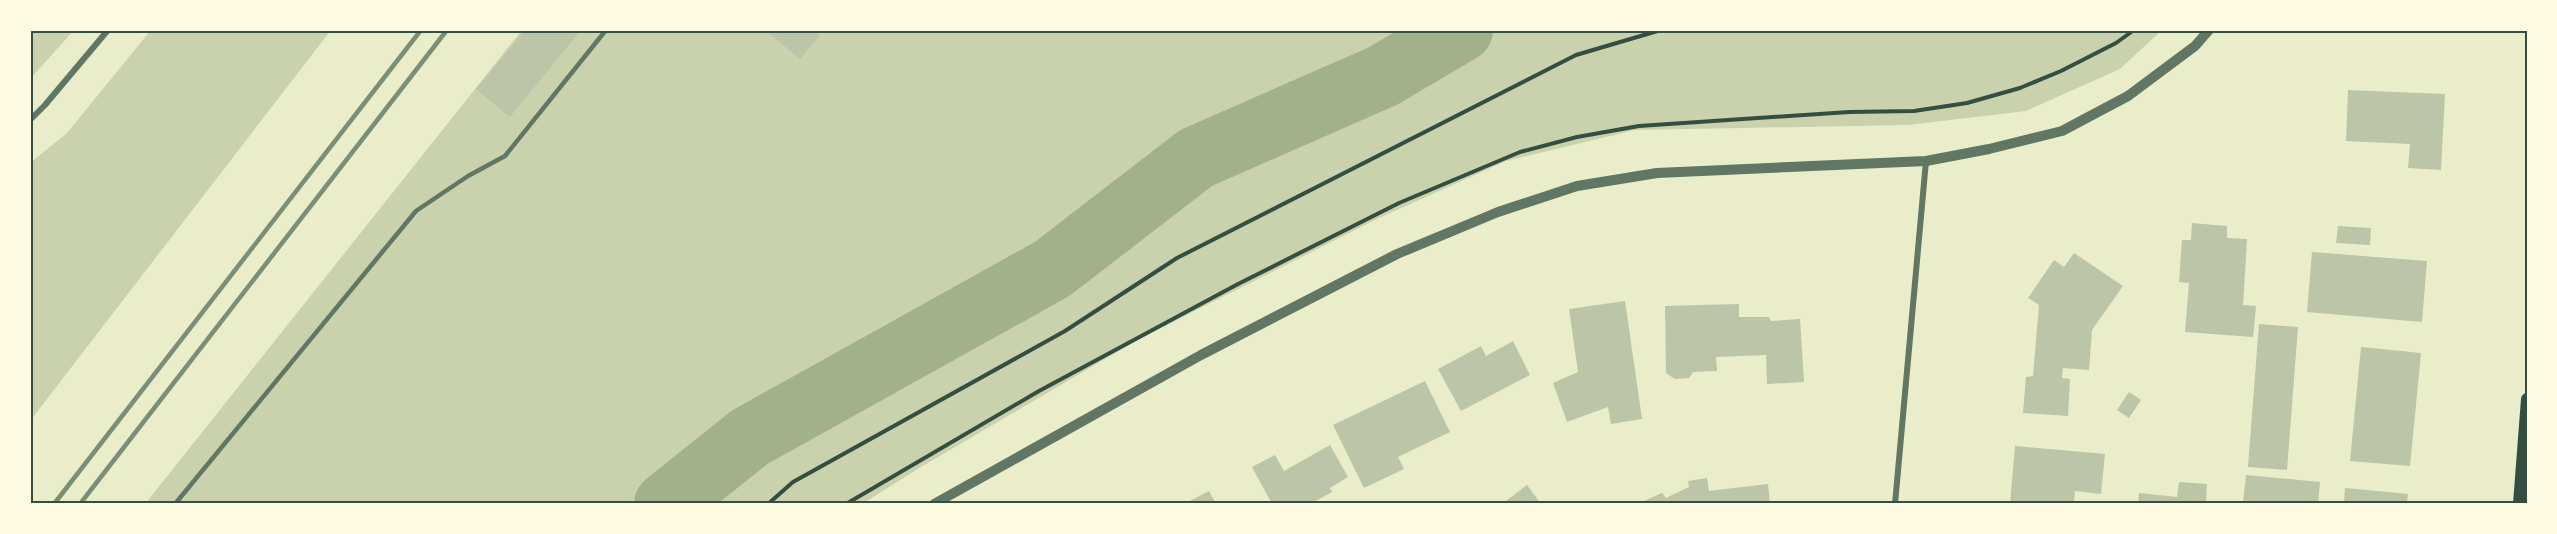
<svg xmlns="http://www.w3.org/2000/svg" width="2557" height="534" font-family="Mulish,sans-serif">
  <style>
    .green { fill: #cad2ad }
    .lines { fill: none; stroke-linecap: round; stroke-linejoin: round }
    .river { stroke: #a3b18a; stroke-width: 64 }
    .building { fill: #bcc5a7 }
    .path { stroke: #344e41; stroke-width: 4 }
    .service { stroke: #617663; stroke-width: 4.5 }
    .minor { stroke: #617663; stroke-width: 6 }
    .tertiary { stroke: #617663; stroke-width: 10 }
    .secondary { stroke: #344e41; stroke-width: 12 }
    .rail { stroke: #7c8e77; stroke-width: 4.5 }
    .neatline { fill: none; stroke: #344e41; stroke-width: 2 }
  </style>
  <rect width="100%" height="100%" fill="#e9edc9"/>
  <!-- green -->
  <g class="green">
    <path d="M30,30H74L30,79Z"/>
    <path d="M151,30H331L30,421V163L67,133Z"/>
    <path d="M522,30H2162L2120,69L2026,111L1908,125L1635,130L1506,161L1379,218L1139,339L921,467L862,504H145Z"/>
  </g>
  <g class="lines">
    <!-- river -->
    <path class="river" d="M666,504L750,437L1052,269L1196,158L1383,76L1461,30"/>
  </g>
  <!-- building -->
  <g class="building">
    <path d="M525,30H581L510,117L476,89Z"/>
    <path d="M765,30H814L820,35L800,59Z"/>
    <path d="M2348,90L2445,94L2441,170L2408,168L2410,144L2346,141Z"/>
    <path d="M2192,223L2227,226V238L2247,239L2243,305L2256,306L2253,337L2185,332L2189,283L2179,282L2182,240H2191Z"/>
    <path d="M2338,226L2371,228L2370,245L2336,243Z"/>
    <path d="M2312,252L2427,261L2422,322L2307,312Z"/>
    <path d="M2074,253L2123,286L2092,330L2089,370L2063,368L2062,378L2070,379L2068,416L2023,413L2026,377L2033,376L2039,305L2028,298L2054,260L2064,267Z"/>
    <path d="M1625,301L1642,419L1611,424L1608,407L1567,422L1553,383L1578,372L1569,309Z"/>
    <path d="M1739,304V317H1769L1771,321L1800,319L1804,382L1767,384L1766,355L1716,357L1717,371L1693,372L1689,378L1675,379L1666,373L1665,306Z"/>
    <path d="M2259,324L2298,327L2287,470L2248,467Z"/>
    <path d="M1513,341L1530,375L1461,411L1438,369L1481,346L1486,356Z"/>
    <path d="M2361,347L2421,353L2410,466L2350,461Z"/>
    <path d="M1425,381L1450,432L1398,457L1404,469L1364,488L1333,425Z"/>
    <path d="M2129,392L2141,400L2129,418L2117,410Z"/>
    <path d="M1330,445L1348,477L1330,488L1332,492L1310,504H1272L1252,467L1275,455L1284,471Z"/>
    <path d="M2015,446L2105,454L2101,494L2075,491L2074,502L2081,504H2010Z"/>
    <path d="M2246,475L2320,482L2318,504H2243Z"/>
    <path d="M1707,478L1709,491L1768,484L1770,504H1637L1662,493L1666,498L1689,487L1688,481Z"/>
    <path d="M2179,482L2207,484L2206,504H2138L2139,493L2177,497Z"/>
    <path d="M1527,485L1541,504H1502Z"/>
    <path d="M2345,488L2408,494L2407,504H2344Z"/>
    <path d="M1209,491L1216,504H1184Z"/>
  </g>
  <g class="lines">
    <!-- path -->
    <g class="path">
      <path d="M30,34L33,30"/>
      <path d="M768,504L793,482L1065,331L1177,258L1576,55L1661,30"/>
      <path d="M846,504L1039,391L1238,284L1399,203L1520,152L1577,137L1639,126L1849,112L1914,111L1967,103L2020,88L2061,71L2116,43L2134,30"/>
    </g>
    <!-- service -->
    <path class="service" d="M175,504L416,211L468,176L505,156L606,30"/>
    <!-- minor -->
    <g class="minor">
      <path d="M30,120L45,105L108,30"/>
      <path d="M1895,504L1926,161"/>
    </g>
    <!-- tertiary -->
    <path class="tertiary" d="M934,504L1201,355L1397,254L1498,212L1577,186L1657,173L1926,161L1989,149L2062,131L2128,96L2195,46L2209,30"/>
    <!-- secondary -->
    <path class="secondary" d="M2519,504L2527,399"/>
    <!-- rail -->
    <g class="rail">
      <path d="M54,504L421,30"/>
      <path d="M80,504L447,30"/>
    </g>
  </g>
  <!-- border -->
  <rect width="2557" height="534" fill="none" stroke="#fefae0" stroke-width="63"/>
  <rect x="32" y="32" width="2494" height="470" class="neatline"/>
</svg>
